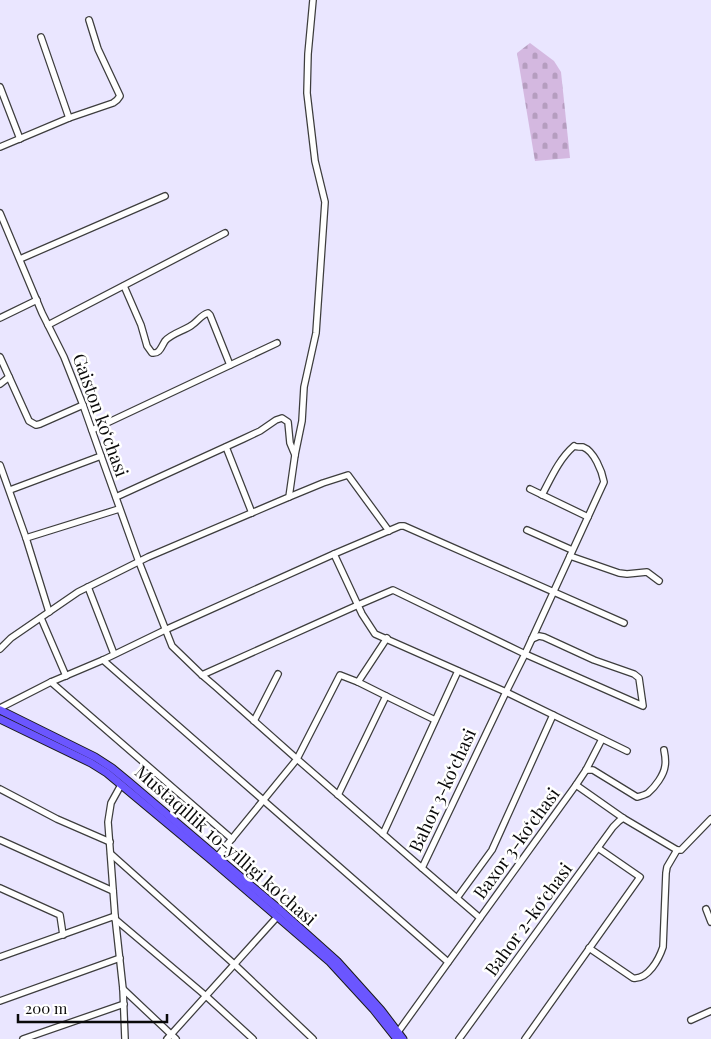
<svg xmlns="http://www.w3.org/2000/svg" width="711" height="1039" font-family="'Playfair Display',serif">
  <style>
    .cemetery { fill: url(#cemetery-stones) }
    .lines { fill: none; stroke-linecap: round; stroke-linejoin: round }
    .minor-casing { stroke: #3d3d3d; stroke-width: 8 }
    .major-casing { stroke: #1b1b1b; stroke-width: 9 }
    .minor { stroke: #fff; stroke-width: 5.5 }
    .major { stroke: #6b56ff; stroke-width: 7 }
    .labels { text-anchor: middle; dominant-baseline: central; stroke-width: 5; stroke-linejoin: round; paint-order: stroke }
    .street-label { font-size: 18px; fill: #0a0a0a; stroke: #fff }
  </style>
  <defs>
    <pattern id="cemetery-stones" width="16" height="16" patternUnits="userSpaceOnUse" patternTransform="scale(1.25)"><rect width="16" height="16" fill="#d4b8e0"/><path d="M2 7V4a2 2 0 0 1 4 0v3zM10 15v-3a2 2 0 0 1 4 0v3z" fill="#b59dbf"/></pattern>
  </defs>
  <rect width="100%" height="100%" fill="#eae6ff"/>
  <!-- cemetery -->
  <path class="cemetery" d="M530,43L554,61L561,72L570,158L535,161L517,53Z"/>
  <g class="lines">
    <defs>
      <g id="minor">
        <path d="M41,37L69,118"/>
        <path d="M0,87L20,139"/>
        <path d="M0,147L69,118L113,103L117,100L120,96L98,49L89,20"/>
        <path d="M0,213L42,313L64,357L83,405L101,456L139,562L172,646L202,675L216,687L297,759L217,857"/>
        <path d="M20,259L165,196"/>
        <path d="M124,286L141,325L147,346L152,353C160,354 161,347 165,341C172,333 184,331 192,325C198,321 201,315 208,313L210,315L230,365"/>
        <path d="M0,318L37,300"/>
        <path d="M48,325L225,233"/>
        <path d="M0,357L29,421L36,425L40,424L83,405"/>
        <path d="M0,384L9,377"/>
        <path d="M92,430L277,343"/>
        <path d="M226,447L252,513"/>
        <path d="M0,465L26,538L119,509"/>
        <path d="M530,489L588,517"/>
        <path d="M10,490L101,456"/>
        <path d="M116,497L243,439L260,431L276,420L282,418L288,422L290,443L295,455"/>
        <path d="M289,497L323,483L348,475L389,531"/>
        <path d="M527,530L572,550"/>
        <path d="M26,538L49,612"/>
        <path d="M334,554L362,614L375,634L506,692L627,751"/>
        <path d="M570,556L619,573L627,574L647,572L659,581"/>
        <path d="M88,587L114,654"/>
        <path d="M41,618L66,676"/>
        <path d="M0,649L11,638L78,592L148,557L289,497L295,455L302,421L304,387L316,333L325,202L315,161L307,93L308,54L313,0"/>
        <path d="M103,660L448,962"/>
        <path d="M202,675L358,605L393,590L525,654L643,706L639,678L634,674L594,660L544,637L539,636L532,639"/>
        <path d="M51,682L232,839"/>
        <path d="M358,682L340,675L297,759L422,868"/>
        <path d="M386,696L358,682L387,638"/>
        <path d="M0,708L51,682L103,660L165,630L334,554L400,526H404L624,623"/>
        <path d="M254,721L278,674"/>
        <path d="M586,770H593L637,797C641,796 645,795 648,793C655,787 664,775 665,766C666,761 665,755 664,750"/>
        <path d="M121,785L111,803L108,822L115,916L123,989L125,1039"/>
        <path d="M576,785L623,818L677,850H681L711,819"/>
        <path d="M0,789L57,819L110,842"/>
        <path d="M338,795L386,696L435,720"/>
        <path d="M383,834L458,671"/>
        <path d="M0,840L113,891"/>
        <path d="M111,854L234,964L313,1039"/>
        <path d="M0,888L60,915L63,935"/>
        <path d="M457,898L492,850L553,715"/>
        <path d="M706,909L711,922"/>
        <path d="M480,918L576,785L586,770L602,739"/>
        <path d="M115,919L206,996L253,1039"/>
        <path d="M589,948L633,978C648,980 659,959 663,947L666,873L667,867L677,850"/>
        <path d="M0,957L115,916"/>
        <path d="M123,989L176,1039"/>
        <path d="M0,1001L120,958"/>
        <path d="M691,1020L711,1011"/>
        <path d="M398,1032L480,918L422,868L506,692L525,654L604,482C602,471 594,451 583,447C582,447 575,447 574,446C559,459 551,478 542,495"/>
        <path d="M23,1039L124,1004"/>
        <path d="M167,1039L277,917"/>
        <path d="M459,1039L613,827L619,821L623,818"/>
        <path d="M525,1039L640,877L598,848"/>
      </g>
      <g id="major">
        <path d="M0,710L95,757L112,768L129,782L217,857L280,910L337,961L381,1010L403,1039"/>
        <path d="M0,719L91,763L107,773L209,858L329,961L374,1010L397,1039"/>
      </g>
    </defs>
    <!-- minor casing -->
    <use href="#minor" class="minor-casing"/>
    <!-- major casing -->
    <use href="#major" class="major-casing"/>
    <!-- minor -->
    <use href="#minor" class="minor"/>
    <!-- major -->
    <use href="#major" class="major"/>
  </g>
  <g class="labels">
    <!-- street labels -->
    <g class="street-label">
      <text transform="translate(101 415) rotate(70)">Gaiston koʻchasi</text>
      <text transform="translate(442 790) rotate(-65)">Bahor 3-koʻchasi</text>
      <text transform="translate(516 843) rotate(-54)">Baxor 3-koʻchasi</text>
      <text transform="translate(226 845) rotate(41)">Mustaqillik 10-yilligi ko'chasi</text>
      <text transform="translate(528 919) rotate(-54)">Bahor 2-koʻchasi</text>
    </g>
  </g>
  <!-- scale -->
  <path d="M18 1014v8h149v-8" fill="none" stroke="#0a0a0a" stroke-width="2.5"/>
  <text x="25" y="1014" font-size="15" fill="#0a0a0a" stroke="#ffffff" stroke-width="4" paint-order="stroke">200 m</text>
</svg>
